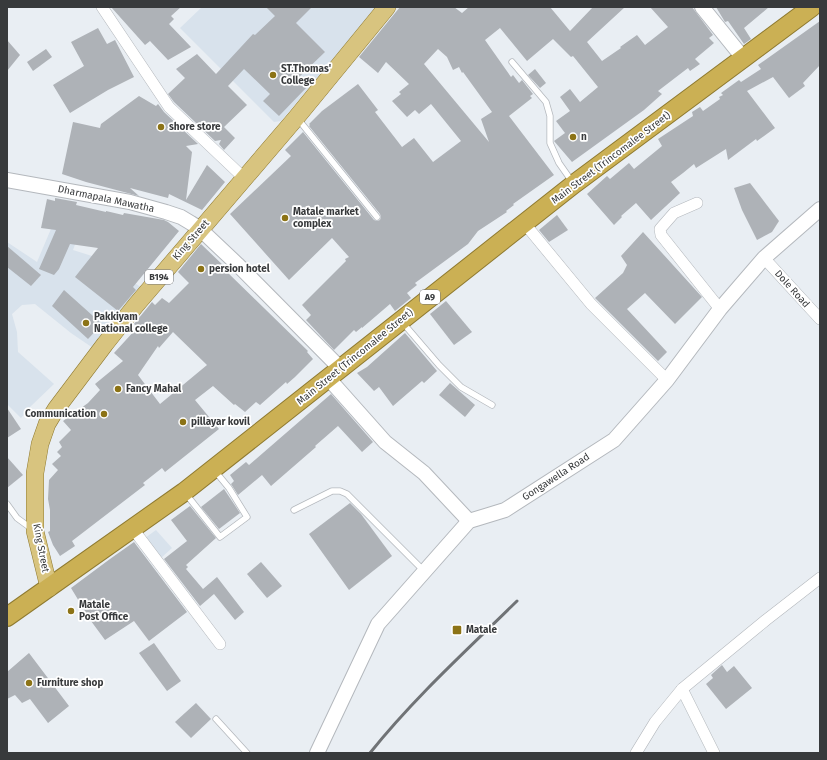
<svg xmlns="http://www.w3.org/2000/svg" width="827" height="760" font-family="'Fira Sans',sans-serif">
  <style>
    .built { fill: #d8e2ec }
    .building { fill: #aeb2b7; fill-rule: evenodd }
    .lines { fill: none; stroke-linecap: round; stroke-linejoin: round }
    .service-casing { stroke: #b4b8bd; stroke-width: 7 }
    .minor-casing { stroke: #b4b8bd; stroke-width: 12 }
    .tertiary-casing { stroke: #b4b8bd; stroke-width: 16 }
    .primary-casing { stroke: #8f7a30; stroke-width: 18 }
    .trunk-casing { stroke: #8f7a30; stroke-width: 20 }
    .service { stroke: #fff; stroke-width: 5.5 }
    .minor { stroke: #fff; stroke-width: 11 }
    .tertiary { stroke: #fff; stroke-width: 14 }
    .primary { stroke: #d8c47f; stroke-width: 17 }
    .trunk { stroke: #cbb054; stroke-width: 18 }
    .rail { stroke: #707376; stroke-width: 3 }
    .poi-dot { fill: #8c7316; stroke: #fff; stroke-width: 1.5 }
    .labels { text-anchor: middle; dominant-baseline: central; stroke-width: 3.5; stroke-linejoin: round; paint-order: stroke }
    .shield { fill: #fff; stroke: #747576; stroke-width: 1 }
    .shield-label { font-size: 9px; font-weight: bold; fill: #383a3c }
    .poi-label { font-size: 10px; font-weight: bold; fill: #383a3c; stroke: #fff; text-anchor: start }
    .street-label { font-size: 10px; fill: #383a3c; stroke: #fff }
  </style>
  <rect width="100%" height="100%" fill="#e9eef3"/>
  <!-- built -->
  <g class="built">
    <path d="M202,7H377L281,121L274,122L180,28Z"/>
    <path d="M56,217L83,222L73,250L92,256L144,289L93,348L71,333L35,304L22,305L12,314L17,332L18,352L54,384L31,406L21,418L7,404V242L37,262Z"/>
    <path d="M156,530L172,548L161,558L145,538Z"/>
  </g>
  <!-- building -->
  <g class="building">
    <path d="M111,7H181L171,16L174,19L169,24L191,47L168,60L150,41L145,45Z"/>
    <path d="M266,7H312L296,23L325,52L298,78L307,87L279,116L263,101L270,94L244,69L228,86L247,105L224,127L235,138L224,150L219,144L221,140L215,141L174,102L168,94L185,78L176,69L197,54L216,74L253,34L255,35L275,16Z"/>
    <path d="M400,7H454L462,13L469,7H550L570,31L593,7H625L587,42L602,61L621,48L620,47L637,35L645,45L668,27L650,7H692L713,35L709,38L714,43L695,59L700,64L690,71L688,68L658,91L662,94L644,110L572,162L554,141L565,133L556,121L570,111L560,97L570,89L580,102L598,87L573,56L571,57L553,39L527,61L500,28L485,40L511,77L513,75L519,83L522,80L533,94L530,96L532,98L509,116L554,175L513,204L514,205L506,211L507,212L478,231L468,244L415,283L417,285L407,293L411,298L395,311L390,304L362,328V327L356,332L354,330L334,350L306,320L311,315L302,305L346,261L345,259L349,257L332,238L289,280L230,214L291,156L285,150L303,132L374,220L377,221L380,220L381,217L380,214L309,126L310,125L309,124L322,111L358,84L378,110L375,112L402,147L414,138L433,162L461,141L431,104L419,114L415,110L407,117L392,101L401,94L399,92L409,84L386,62L378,73L359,57ZM438,49L447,57L453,70L459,67L462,73L463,72L492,112L481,119L489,142L424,64Z"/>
    <path d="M716,7H769L744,28L751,39L744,44L728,21L725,22Z"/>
    <path d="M820,21V65L803,83L805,86L789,98L773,77L747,91L775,128L757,141L756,139L728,160L726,149L696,168L694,164L683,173L671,182L680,193L651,220L636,203L621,216L622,217L614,225L587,194L607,176L610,179L629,163L634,169L662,146L658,139L693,116L692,112L700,107L703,111L720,99L719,97L723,95L721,93L739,80L741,82L761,69L758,65Z"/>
    <path d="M98,28L107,44L115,40L134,77L108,90L70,113L53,85L84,66L71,42Z"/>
    <path d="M7,40L20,55L7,71Z"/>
    <path d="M46,49L52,57L33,71L27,62Z"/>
    <path d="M535,69L546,83L540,88L528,75Z"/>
    <path d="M139,96L156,106L158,104L164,112L198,144L186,146L192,152L186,200L207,165L225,182L202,210L169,194L168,198L130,188L139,196L86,182L62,174L73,122L100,128L101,124Z"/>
    <path d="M750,183L779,221L772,232L757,240L742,210L734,188Z"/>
    <path d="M55,198L77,202L76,205L106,212V211L123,215L124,213L164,220L168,222L179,231L133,287L136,290L118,311L75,277L98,248L70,244L59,269L54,275L39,269L56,230L41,228L47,199L55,201Z"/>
    <path d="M557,215L568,230L549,242L539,230Z"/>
    <path d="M643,232L702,297L675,324L645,293L627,309L667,352L658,361L595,298L623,273L627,265L621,256Z"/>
    <path d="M201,244L226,268L225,270L308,351L307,352L313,359L295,377L287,384L286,382L260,405L256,402L245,412L235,404L234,405L213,386L195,400L219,429L165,472L162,468L143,483L145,485L72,541L75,546L60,556L53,545L48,532L50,531V510L48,499L49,480L58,470L52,464L61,456L57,452L62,447L59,442L71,430L63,421L88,403L100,390L95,384L123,361L114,353L136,329L135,328L137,326L134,324L152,302L155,305L162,298L169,303L189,283L178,272ZM173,332L207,365L160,404L138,375L158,346L159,348Z"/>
    <path d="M7,246L41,275L31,286L7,267Z"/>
    <path d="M64,290L102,324L88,339L52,306Z"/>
    <path d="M446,301L472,332L454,345L430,314Z"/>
    <path d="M405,333L437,371L424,383L422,381L393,406L379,387L374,391L357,373L367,367Z"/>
    <path d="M450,383L475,405L465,417L439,395Z"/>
    <path d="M331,394L373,442L362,452L338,426L315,446L316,447L271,486L262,475L238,495L231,484L234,481L230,475L246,462L249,465Z"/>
    <path d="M7,408L21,429L7,438Z"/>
    <path d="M7,457L23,475L7,488Z"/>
    <path d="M224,489L240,513L219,529L201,507Z"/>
    <path d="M350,503L361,514L392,556L349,590L309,534Z"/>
    <path d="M190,506L216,538L186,565L188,567L186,569L203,589L217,577L244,612L235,620L214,594L200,606L164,559L187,541L171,520Z"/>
    <path d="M134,542L187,612L149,641L134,621L105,640L91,621L71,588L110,559Z"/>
    <path d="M261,562L282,586L267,598L247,574Z"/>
    <path d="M154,643L181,681L167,691L139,653Z"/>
    <path d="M29,653L69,706L48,723L30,699L22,703L15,695L7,699V672Z"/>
    <path d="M722,665L727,672L734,666L752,688L726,709L706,684L713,678L711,675Z"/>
    <path d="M196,703L211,719L191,738L175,722Z"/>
  </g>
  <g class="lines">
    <defs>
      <g id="service">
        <path d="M512,62L546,102L550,116V143L559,163L573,183"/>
        <path d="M298,119L377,217"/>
        <path d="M403,323L439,365L461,387L492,405"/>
        <path d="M186,494L220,537L247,517L229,488L215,471"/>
        <path d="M7,504L17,518L32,529"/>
        <path d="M294,510L332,491H340L347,494L425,572"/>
        <path d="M216,719L247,753"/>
      </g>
      <g id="minor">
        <path d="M102,7L169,107L244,178"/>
        <path d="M697,203L674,213L660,229L661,235L720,309"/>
        <path d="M525,224L591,304L667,380"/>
        <path d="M764,258L820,319"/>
        <path d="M133,529L220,644"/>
        <path d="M682,689L714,753"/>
        <path d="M636,753L655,722L682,689L766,620L820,578"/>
      </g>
      <g id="tertiary">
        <path d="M702,7L744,59"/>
        <path d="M7,180L130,202L166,212L181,217L191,223L200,229L237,264L341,369"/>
        <path d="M329,379L385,442L424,473L469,521"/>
        <path d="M317,753L378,624L469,521L505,510L614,440L667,380L720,309L764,258L820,209"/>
      </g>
      <path id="primary" d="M49,588L35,531V473L40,444L47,424L56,409L105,344L136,305L296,118L387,7"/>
      <path id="trunk" d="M7,617L184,492L574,184L812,7"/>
    </defs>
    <!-- service casing -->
    <use href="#service" class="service-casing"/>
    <!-- minor casing -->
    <use href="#minor" class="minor-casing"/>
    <!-- tertiary casing -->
    <use href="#tertiary" class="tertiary-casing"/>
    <!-- primary casing -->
    <use href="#primary" class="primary-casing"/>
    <!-- trunk casing -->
    <use href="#trunk" class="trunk-casing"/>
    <!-- service -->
    <use href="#service" class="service"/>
    <!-- minor -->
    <use href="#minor" class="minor"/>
    <!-- tertiary -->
    <use href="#tertiary" class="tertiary"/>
    <!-- primary -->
    <use href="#primary" class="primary"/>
    <!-- trunk -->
    <use href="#trunk" class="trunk"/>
    <!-- rail -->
    <path class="rail" d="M370,753C414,698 467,650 517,601"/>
  </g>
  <!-- markers -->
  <g class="poi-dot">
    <circle cx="273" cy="75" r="4"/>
    <circle cx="161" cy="127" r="4"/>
    <circle cx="573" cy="137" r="4"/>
    <circle cx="285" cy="218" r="4"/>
    <circle cx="201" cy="269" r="4"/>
    <circle cx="86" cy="323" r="4"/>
    <circle cx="118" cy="389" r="4"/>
    <circle cx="104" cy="414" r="4"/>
    <circle cx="183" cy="422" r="4"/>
    <circle cx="71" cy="611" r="4"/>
    <rect x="452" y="625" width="10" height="10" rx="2"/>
    <circle cx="29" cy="683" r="4"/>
  </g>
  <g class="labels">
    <!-- shield labels -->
    <g class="shield">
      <rect x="145" y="270" width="28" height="14" rx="3"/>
      <rect x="420" y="290" width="20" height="14" rx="3"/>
    </g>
    <g class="shield-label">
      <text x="159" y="277">B194</text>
      <text x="430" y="297">A9</text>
    </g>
    <!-- poi labels -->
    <g class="poi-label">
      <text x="281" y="69">ST.Thomas'<tspan x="281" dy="12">College</tspan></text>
      <text x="169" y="127">shore store</text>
      <text x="581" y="137">n</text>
      <text x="293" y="212">Matale market<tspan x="293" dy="12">complex</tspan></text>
      <text x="209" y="269">persion hotel</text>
      <text x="94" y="317">Pakkiyam<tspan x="94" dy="12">National college</tspan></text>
      <text x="126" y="389">Fancy Mahal</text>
      <text x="96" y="414" text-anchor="end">Communication</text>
      <text x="191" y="422">pillayar kovil</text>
      <text x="79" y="605">Matale<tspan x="79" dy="12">Post Office</tspan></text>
      <text x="466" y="630">Matale</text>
      <text x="37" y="683">Furniture shop</text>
    </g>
    <!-- street labels -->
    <g class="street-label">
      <text transform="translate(611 158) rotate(-37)">Main Street (Trincomalee Street)</text>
      <text transform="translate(106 199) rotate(12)">Dharmapala Mawatha</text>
      <text transform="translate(191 240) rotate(-49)">King Street</text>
      <text transform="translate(792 289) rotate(48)">Dole Road</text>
      <text transform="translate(355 357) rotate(-39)">Main Street (Trincomalee Street)</text>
      <text transform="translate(556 477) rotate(-33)">Gongawella Road</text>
      <text transform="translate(41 548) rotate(79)">King Street</text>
    </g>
  </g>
  <!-- border -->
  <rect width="827" height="760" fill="none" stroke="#383a3c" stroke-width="16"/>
</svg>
